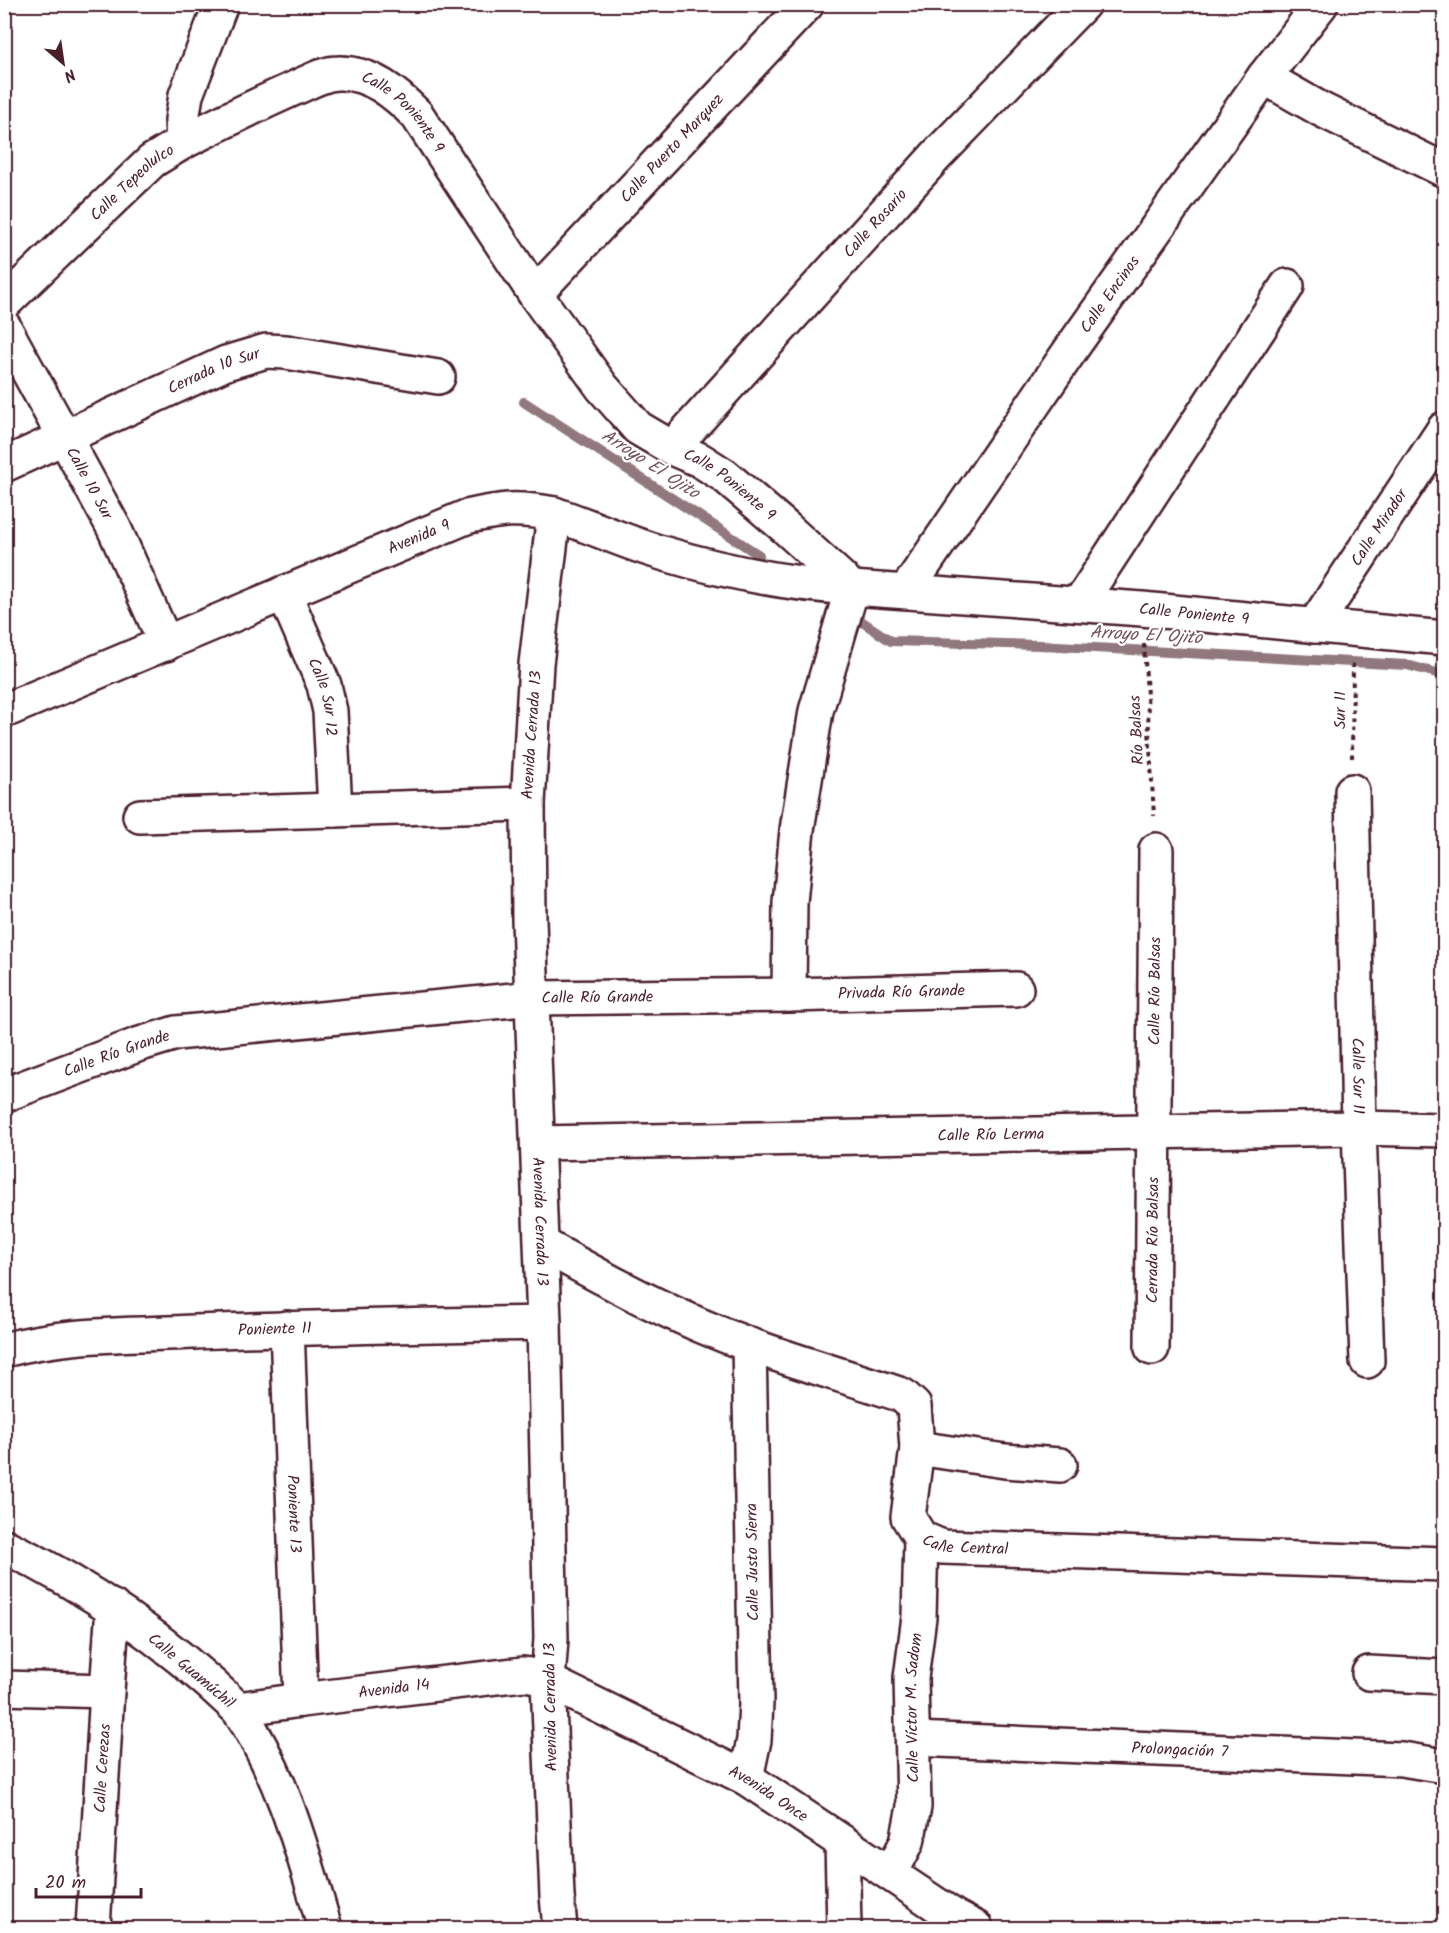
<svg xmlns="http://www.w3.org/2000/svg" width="1449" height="1933" font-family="Kalam,sans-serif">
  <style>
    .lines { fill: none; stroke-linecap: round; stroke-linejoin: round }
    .stream { stroke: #91787e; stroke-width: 10 }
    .street-casing { stroke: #4a1f2b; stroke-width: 38 }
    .secondary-casing { stroke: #4a1f2b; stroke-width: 38 }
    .path { stroke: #4a1f2b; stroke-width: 4; stroke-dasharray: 4.5 4.5; stroke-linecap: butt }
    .street { stroke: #fff; stroke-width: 33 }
    .secondary { stroke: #fff; stroke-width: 33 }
    .labels { text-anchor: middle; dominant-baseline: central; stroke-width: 4.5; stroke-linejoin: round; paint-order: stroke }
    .street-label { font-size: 16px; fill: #4a1f2b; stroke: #fff }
    .water-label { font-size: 18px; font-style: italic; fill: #74535c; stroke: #fff }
  </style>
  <rect width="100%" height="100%" fill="#fff"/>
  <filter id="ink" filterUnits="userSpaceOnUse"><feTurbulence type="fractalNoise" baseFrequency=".0167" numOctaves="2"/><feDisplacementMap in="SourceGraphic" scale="12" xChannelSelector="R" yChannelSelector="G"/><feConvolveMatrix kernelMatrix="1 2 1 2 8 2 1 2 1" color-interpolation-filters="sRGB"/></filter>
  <g filter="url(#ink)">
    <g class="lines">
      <!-- stream -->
      <g class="stream">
        <path d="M524,402L759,555"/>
        <path d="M852,615L891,641L1039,645L1407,665L1444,675"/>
      </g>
      <defs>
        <g id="street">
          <path d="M1264,77L1322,110L1444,170"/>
          <path id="s1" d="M183,142C220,123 257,105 295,88C309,82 324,73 338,73C371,72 396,94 417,115L535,294L602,387L638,428L672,448L700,460L725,476L786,528L852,588L1142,609L1444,638"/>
          <path id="s2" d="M535,294L807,4"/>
          <path id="s3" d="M4,303L152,161L183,142L182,120L186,95L221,4"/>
          <path id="s4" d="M4,327L114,528L166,644"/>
          <path id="s5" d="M672,448L936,156L1083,4"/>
          <path id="s6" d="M4,465L226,363L266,351L286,352L438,377"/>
          <path d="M554,514C591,526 626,543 662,553C725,572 787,584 852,588L816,711L797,830L790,902L789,995"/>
          <path id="s7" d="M906,591L1076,342L1264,77L1321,4"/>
          <path id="s8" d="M284,593L324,685L330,711L335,810"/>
          <path d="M1079,604L1287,286"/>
          <path id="s9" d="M1314,626L1444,429"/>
          <path id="s10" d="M1352,791L1359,1128L1367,1361"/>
          <path d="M140,816L528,804"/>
          <path id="s11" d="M4,1095L137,1045L176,1033L533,998L789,995L1016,989"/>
          <path id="s12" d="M538,1143L1359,1128L1444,1130"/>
          <path id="s13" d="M542,1244C609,1282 677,1319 750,1345C800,1363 851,1378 902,1395L914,1406L917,1448L908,1517L921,1538L942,1547L1444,1564"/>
          <path id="s14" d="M287,1328L301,1700"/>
          <path id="s15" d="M1152,1348L1156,850"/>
          <path id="s16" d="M4,1350C66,1333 130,1335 194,1332C311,1327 427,1325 544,1323"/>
          <path d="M917,1448L1005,1461L1060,1465"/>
          <path d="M1369,1673L1444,1677"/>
          <path d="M4,1688L107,1691"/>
          <path d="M238,1709C283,1775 303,1853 325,1928"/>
          <path id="s17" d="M914,1739L1402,1759L1444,1766"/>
          <path d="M746,1778L754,1740L756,1703L749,1345"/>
          <path d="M842,1842L844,1928"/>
          <path id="s18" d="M891,1873L907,1842L914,1807L911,1678L919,1617L921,1538"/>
          <path id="s19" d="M93,1928L107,1691L113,1607"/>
          <path id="s20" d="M560,1928L557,1896L548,1681L746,1778L955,1917L976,1928"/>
        </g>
        <g id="secondary">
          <path id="s21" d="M4,711L466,517C502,509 517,507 554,514L536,664L528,804L529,920L544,1323L551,1639L548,1681L537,1676L523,1674L301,1700L238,1709C169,1643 90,1587 4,1546"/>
        </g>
      </defs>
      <!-- street casing -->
      <use href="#street" class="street-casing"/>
      <!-- secondary casing -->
      <use href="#secondary" class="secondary-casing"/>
      <!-- path -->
      <g class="path">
        <path d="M1144,644L1154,816"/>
        <path d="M1352,758L1353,663"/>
      </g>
      <!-- street -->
      <use href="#street" class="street"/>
      <!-- secondary -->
      <use href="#secondary" class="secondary"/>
    </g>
  </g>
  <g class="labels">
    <!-- street labels -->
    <g class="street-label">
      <text stroke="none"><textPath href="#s1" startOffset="250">Calle Poniente 9</textPath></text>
      <text stroke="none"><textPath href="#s2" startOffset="200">Calle Puerto Marquez</textPath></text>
      <text stroke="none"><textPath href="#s3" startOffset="176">Calle Tepeolulco</textPath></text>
      <text stroke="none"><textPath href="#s5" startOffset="303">Calle Rosario</textPath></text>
      <text stroke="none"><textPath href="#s7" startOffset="360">Calle Encinos</textPath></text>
      <text stroke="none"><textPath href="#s6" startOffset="230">Cerrada 10 Sur</textPath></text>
      <text stroke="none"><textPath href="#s4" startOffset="178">Calle 10 Sur</textPath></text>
      <text stroke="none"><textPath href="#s1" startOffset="754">Calle Poniente 9</textPath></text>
      <text stroke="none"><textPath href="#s9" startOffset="118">Calle Mirador</textPath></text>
      <text stroke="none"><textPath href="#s21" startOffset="450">Avenida 9</textPath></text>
      <text stroke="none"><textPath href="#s1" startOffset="1258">Calle Poniente 9</textPath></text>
      <text stroke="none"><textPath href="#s8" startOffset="112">Calle Sur 12</textPath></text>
      <text transform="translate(1340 710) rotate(-90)">Sur 11</text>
      <text transform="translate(1137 730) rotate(-93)">Río Balsas</text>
      <text transform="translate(532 735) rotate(-86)">Avenida Cerrada 13</text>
      <text stroke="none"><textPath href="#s15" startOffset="357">Calle Río Balsas</textPath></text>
      <text stroke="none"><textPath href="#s11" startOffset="910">Privada Río Grande</textPath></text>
      <text stroke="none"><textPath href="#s11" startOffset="606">Calle Río Grande</textPath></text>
      <text stroke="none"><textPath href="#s11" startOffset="120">Calle Río Grande</textPath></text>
      <text stroke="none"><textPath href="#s10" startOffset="285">Calle Sur 11</textPath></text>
      <text stroke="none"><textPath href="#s12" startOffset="453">Calle Río Lerma</textPath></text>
      <text stroke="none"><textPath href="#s21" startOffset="1299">Avenida Cerrada 13</textPath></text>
      <text stroke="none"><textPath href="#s15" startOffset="108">Cerrada Río Balsas</textPath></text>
      <text stroke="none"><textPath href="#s16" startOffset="272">Poniente 11</textPath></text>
      <text stroke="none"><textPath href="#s14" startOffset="186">Poniente 13</textPath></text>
      <text stroke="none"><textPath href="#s13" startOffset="590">Calle Central</textPath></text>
      <text transform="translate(753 1562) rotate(-91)">Calle Justo Sierra</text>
      <text transform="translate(191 1671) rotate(40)">Calle Guamúchil</text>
      <text transform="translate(394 1689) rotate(-7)">Avenida 14</text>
      <text transform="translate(551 1707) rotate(-91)">Avenida Cerrada 13</text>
      <text stroke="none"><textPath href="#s18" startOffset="170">Calle Víctor M. Sadom</textPath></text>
      <text stroke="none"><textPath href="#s17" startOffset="266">Prolongación 7</textPath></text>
      <text stroke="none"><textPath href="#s19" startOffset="160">Calle Cerezas</textPath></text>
      <text stroke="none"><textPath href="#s20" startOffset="495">Avenida Once</textPath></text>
    </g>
    <!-- water labels -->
    <g class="water-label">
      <text transform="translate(650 465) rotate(33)">Arroyo El Ojito</text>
      <text transform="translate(1146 636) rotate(3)">Arroyo El Ojito</text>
    </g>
  </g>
  <!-- margin -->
  <rect width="1449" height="1933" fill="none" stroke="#fff" stroke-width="24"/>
  <rect x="12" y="12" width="1425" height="1909" fill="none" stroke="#4a1f2b" stroke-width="2" filter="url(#ink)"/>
  <!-- north arrow -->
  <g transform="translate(63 63) rotate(151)" stroke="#ffffff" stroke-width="4.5" paint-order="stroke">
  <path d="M0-4.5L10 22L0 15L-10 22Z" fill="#4a1f2b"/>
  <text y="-9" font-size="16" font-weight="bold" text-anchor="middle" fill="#4a1f2b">N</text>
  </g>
  <!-- scale -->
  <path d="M36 1888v9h105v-9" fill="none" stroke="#4a1f2b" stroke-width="3"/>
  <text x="45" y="1888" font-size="18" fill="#4a1f2b" stroke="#ffffff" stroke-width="4.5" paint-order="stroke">20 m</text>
</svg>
